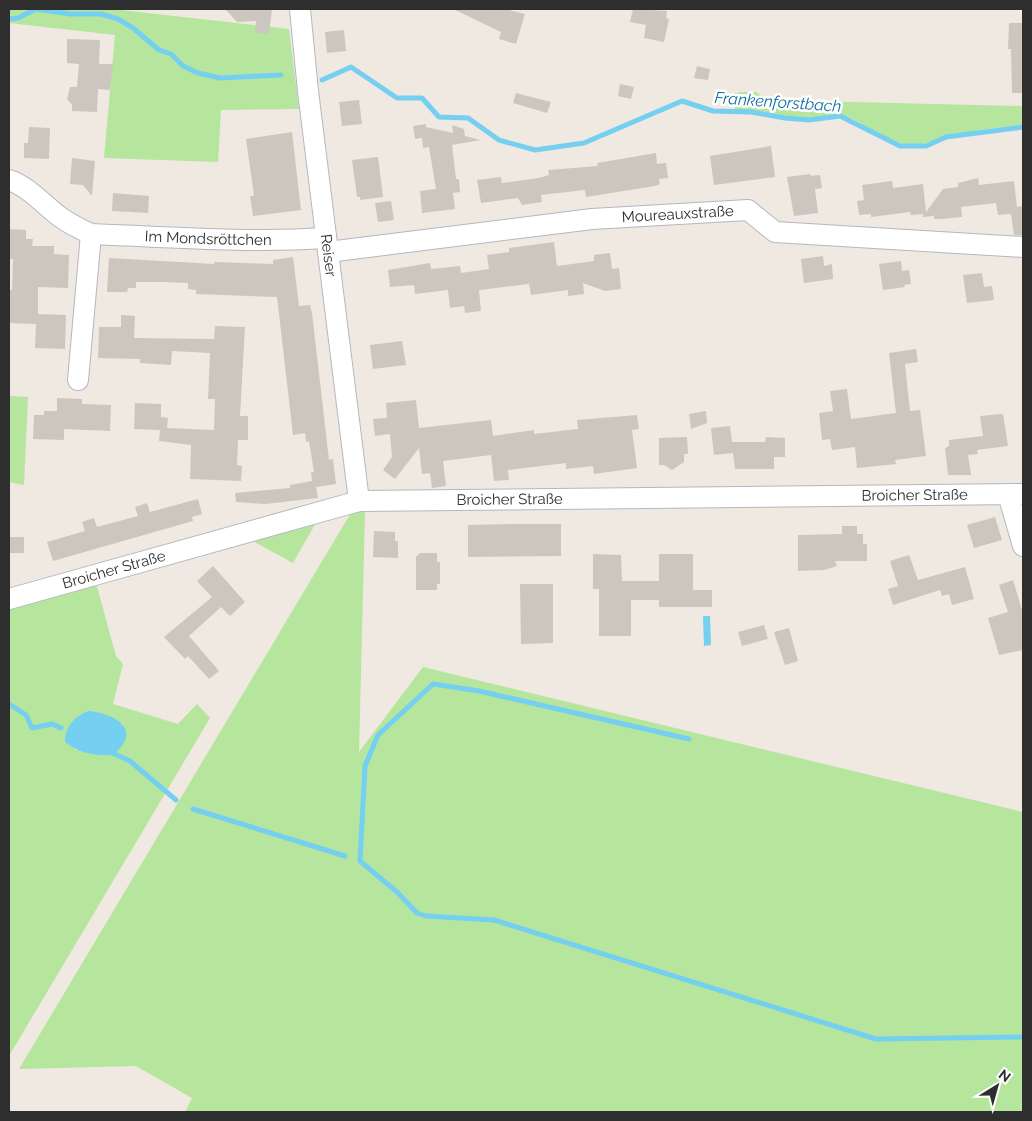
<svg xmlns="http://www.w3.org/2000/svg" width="1032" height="1121" font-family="Raleway,sans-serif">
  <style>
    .green { fill: #b6e59e; fill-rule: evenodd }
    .water { fill: #75cff0 }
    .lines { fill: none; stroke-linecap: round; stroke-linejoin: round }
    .stream { stroke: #75cff0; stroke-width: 5 }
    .building { fill: #cbc7bf }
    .minor-casing { stroke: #b4b7c1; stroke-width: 22 }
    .minor { stroke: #fff; stroke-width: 20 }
    .labels { text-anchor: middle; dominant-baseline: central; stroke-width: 5; stroke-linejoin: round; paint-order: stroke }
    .street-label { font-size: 15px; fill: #2e2e2e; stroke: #fff }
    .water-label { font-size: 16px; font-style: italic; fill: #0d6fa3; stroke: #fff }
  </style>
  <rect width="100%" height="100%" fill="#efe9e1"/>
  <!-- green -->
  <g class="green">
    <path d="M9,9H112L289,29L299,109L221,110L218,162L104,158L115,35L9,23Z"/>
    <path d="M741,92H756L768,100L1023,106V125C997,127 973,131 948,136C927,141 923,148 900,145C878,141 863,119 842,116C830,114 816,119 804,119C781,120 758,110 735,111L734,94Z"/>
    <path d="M9,396L28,397L24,485L9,482Z"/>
    <path d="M352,511L365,512L359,752L423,667L1023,812V1112H185L192,1098L136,1066L19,1069Z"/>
    <path d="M317,521L293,563L251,540Z"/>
    <path d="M96,583L116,656L123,664L113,704L178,724L197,704L210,718L9,1056V607ZM122,723C129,738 122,744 113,755H102L73,749Z"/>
  </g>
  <!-- water -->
  <g class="water">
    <path d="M703,616H710L711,645L704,646Z"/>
    <path d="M89,711C116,714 143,730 113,755C95,756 78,753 65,742C64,727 76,715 89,711Z"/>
  </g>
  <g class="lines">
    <!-- stream -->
    <g class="stream">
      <path d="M9,19L18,18L36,9L70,14H101L118,19L133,28L159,50L171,54L183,66L198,73L220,78L281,75"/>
      <path d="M322,80L351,67L397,98H422L439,117L468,118L499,140L535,150L584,143L682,101L713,111L751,112L785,118L809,120L840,116L900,146H926L946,137L1023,127"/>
      <path d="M9,704L26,715L32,728L52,724L61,728"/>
      <path d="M689,739L479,691L433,684L378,735L365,766L360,861L397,892L417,913L426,916L494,920L876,1039L1023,1037"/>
      <path d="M108,751L130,761L176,800"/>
      <path d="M193,809L345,856"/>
    </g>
  </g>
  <!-- building -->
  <g class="building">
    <path d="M225,9H272L269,34L255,32L256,21L237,22Z"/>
    <path d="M453,9H505L525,14L516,44L499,39L501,32Z"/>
    <path d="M633,9L667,11L666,18L669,19L664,42L644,38L646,25L630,22Z"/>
    <path d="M1009,23H1023V93H1012L1011,49H1008Z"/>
    <path d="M344,30L346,51L327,53L325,32Z"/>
    <path d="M67,39L100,40L99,64H113L110,90L98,89L97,112L72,111V105L67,99L70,87H77L79,64L67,63Z"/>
    <path d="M697,66L710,69L708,80L694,78Z"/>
    <path d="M620,84L634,87L631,99L618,96Z"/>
    <path d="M516,93L551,102L547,113L513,103Z"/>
    <path d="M359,100L362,124L342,126L339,102Z"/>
    <path d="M426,124V127L453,133L452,125L464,129L465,136L481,140L452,145L456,179H459L460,192L453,193L455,209L422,213L420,191L436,189L429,147L423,148L422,138L415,139L413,126Z"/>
    <path d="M29,127L50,128L49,159L24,158V143H28Z"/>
    <path d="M292,132L301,210L253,216L250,196H254L246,139Z"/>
    <path d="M771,146L775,177L714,185L710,156Z"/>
    <path d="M656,153L657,164L666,163L668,178L659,179L660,184L655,186L586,197L585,190L541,195L542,202L522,205L518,198L481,203L477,180L501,177L502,183L539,178L549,175L548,170L598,166L597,163Z"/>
    <path d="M378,157L383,197L360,200V197H357L352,160Z"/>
    <path d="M72,158L95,161L92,196L83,185L70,184Z"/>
    <path d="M810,174L811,176L820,175L822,188L815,189L818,213L794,216L787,177Z"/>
    <path d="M978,178L979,185L1014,181L1017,207L1023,206V235H1014L1011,214L998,215L996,203L961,207L962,217L941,219H934V216L922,217L924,214L911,215L910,212L871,217V214L859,215L857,201L864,200L862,185L892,181L893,188L923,184L926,212L943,189L958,187V183Z"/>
    <path d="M113,193L149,196L148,213L112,211Z"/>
    <path d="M391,201L394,220L378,222L375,203Z"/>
    <path d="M9,229L26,230V239H33L32,246H54V254L69,255L68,288L38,287V314L66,315L65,349L35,348L36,324L9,323V290H12L13,259H9Z"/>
    <path d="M554,242L557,266L594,261V255L610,253L612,269L619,268L621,289L605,291L583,283L584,294L568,296V290L531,295L529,284L479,290L481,311L465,313L464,306L450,308L448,290L415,294L414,285L390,287L388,270L430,263L431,269L460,266L461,273L489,269L487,255L509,252V248Z"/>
    <path d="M823,256L824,266L832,264L833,279L804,283L801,259Z"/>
    <path d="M293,257L299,306L310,305L312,313L329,460L333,459L336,484L316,487L318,498L265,504L236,502L235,493L290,488V485L312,481L311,472H314L309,441L306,442L305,433L293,435L277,297L196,294V290L188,289V283L163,282H136V288H128L127,292H107L109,258L214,264V262L273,264V260Z"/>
    <path d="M901,261L902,271L909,270L911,284L904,285L905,287L883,290L879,264Z"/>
    <path d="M982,273L984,287L992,286L994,300L967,303L963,275Z"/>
    <path d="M121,315L135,316L134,338L214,339L215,326L245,327L240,416H248V440H238L237,465L242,466L241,481L190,479L191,445L159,441L160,430L134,429L135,403L161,404V417L168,418L167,428L214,430L215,399H208L210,353L172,351L171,365L140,363V359L98,358L99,327H121Z"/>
    <path d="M402,341L406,365L373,369L370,345Z"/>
    <path d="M916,349L918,362L905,364L910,411L920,410L926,456L895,460L896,464L857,468L855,447L832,450L830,439L822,440L819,413L833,411L830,391L847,389L851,419L896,413L889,353Z"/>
    <path d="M57,398L82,399V404L111,405L110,431L64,429V440L33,439L34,415H44V411H57Z"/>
    <path d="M416,400L419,428L491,420L493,436L534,430V434L578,429L577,420L637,415L639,429L632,430L637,468L594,474L593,466L566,469V463L508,470L509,480L494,481L491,455L443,461L446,486L432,488L430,473L422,474L419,448L395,479L383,470L392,457L390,434L375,436L373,419L387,418L386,403Z"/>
    <path d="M706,411L707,423L691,429L689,414Z"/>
    <path d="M1003,414L1008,446L977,450L978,454L968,455L971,475H948L945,448L949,446V440L983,436L980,416Z"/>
    <path d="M730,426L732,442H765L766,437L785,438V457H774V469H735L733,453L714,455L711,428Z"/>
    <path d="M687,437L688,454H684V462L672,470L664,465H659V438Z"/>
    <path d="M198,499L202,514L192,517L193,521L53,561L47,542L85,531L82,522L94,518L97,527L138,516L135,507L147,503L150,512Z"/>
    <path d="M995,517L1002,540L974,548L967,525Z"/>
    <path d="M514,524H561V556L468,557V525Z"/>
    <path d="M842,526H857V534H863V544H867V561H835L837,566L824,570L798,571V535L842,534Z"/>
    <path d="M374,531L395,532V541H398V558L373,557Z"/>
    <rect x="9" y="537" width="15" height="16"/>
    <path d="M420,553H437V562H440V584H437V590H416V557Z"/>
    <path d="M593,554L621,555L622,581H659V554H693V590H712V607H659V600H631V636H599V589H593Z"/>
    <path d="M909,555L918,580L965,567L974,599L952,605L949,594L942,596L940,590L893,605L888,589L898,586L890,561Z"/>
    <path d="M213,566L245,602L230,616L221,607L189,636L219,671L209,679L188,656L185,659L164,637L212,597L197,581Z"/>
    <path d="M1013,580L1023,613V650L999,655L988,618L1008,612L999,585Z"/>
    <path d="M520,584H553V643L521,644Z"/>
    <path d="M764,625L768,639L742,646L738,632Z"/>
    <path d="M789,628L798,661L785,665L774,632Z"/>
  </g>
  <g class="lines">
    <defs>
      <g id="minor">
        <path id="s1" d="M300,9L308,91L359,501"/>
        <path id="s2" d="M9,180C29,187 43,204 60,217C70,224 80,229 91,234C170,237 248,243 326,238"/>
        <path id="s3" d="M328,252L592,219L748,210L775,232L1023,247"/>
        <path d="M78,380L91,234"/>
        <path d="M1008,494L1023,546"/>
        <path id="s4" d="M9,599L359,501L1023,494"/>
      </g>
    </defs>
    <!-- minor casing -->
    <use href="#minor" class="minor-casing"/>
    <!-- minor -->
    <use href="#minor" class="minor"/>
  </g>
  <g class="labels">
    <!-- street labels -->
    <g class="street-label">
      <text stroke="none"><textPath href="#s3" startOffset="352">Moureauxstraße</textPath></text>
      <text stroke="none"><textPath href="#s2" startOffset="216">Im Mondsröttchen</textPath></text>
      <text stroke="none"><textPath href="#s1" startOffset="248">Reiser</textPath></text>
      <text stroke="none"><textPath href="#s4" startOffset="919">Broicher Straße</textPath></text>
      <text stroke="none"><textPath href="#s4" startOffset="514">Broicher Straße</textPath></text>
      <text stroke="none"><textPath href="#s4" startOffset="109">Broicher Straße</textPath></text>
    </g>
    <!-- water labels -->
    <g class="water-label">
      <text transform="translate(778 102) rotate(4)">Frankenforstbach</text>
    </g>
  </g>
  <!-- border -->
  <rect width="1032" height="1121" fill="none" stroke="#2e2e2e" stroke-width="20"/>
  <!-- north arrow -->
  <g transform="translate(997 1086) rotate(37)" stroke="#ffffff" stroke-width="4" paint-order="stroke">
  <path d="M0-4L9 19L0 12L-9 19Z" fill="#2e2e2e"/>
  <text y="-8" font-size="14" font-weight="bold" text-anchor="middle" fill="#2e2e2e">N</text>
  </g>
</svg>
